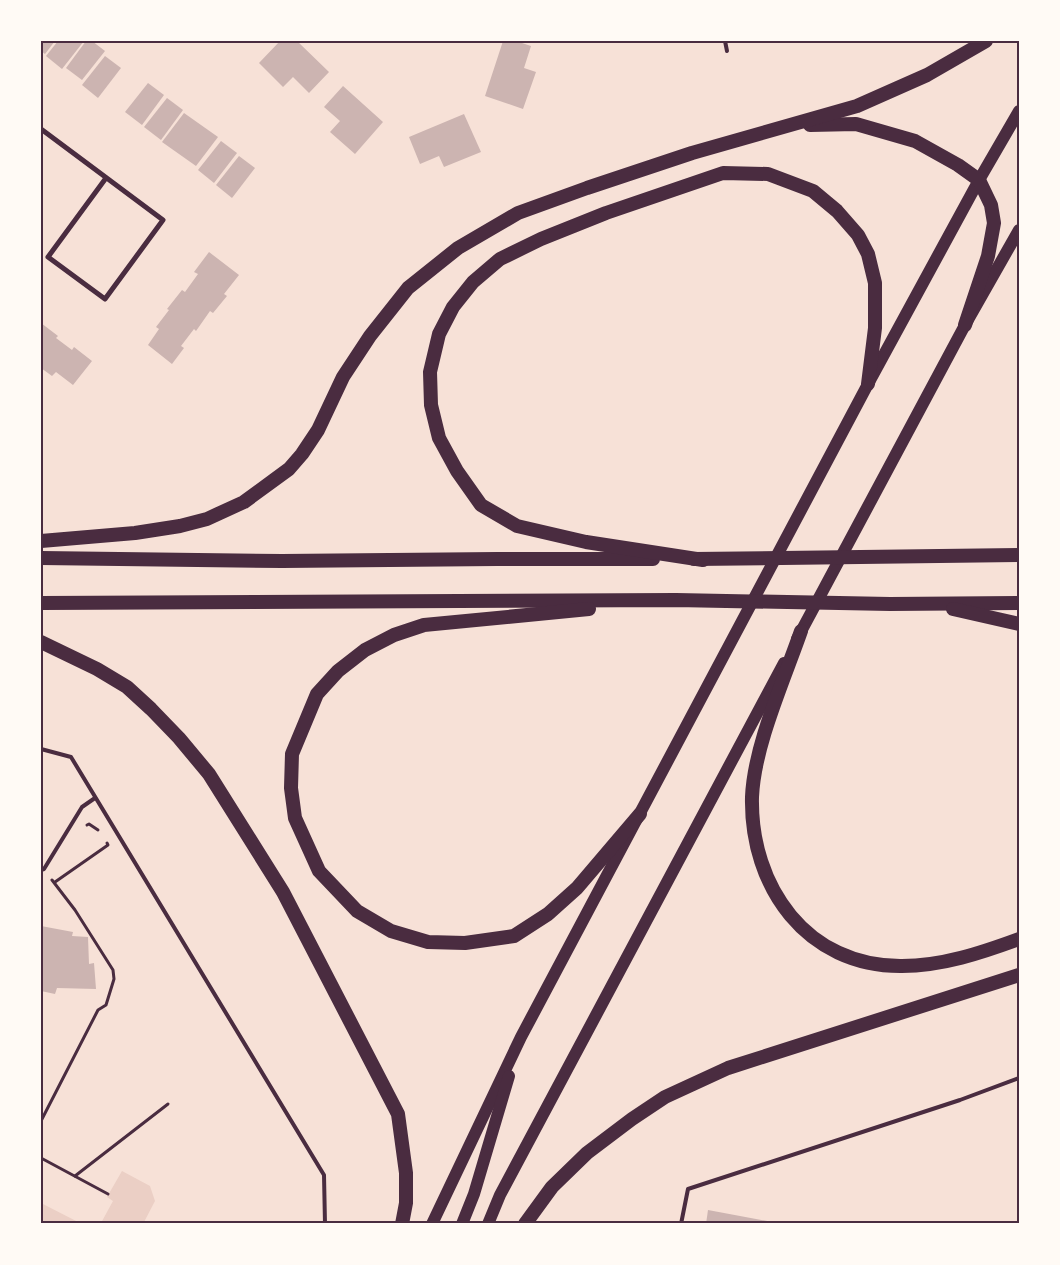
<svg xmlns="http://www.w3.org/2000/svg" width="1060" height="1265" font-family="Karla,sans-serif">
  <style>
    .green { fill: #ebcfc5 }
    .building { fill: #ccb4b1 }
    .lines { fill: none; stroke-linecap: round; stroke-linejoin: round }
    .path { stroke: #4a2c40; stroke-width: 3 }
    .service { stroke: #4a2c40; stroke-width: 4 }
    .minor { stroke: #4a2c40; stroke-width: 5 }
    .primary { stroke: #4a2c40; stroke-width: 12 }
    .trunk { stroke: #4a2c40; stroke-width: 14 }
    .neatline { fill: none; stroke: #4a2c40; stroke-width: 2 }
  </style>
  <rect width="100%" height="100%" fill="#f7e1d7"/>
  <!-- green -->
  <g class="green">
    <path d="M122,1171L150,1186L155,1201L143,1224L101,1223L113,1201L107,1197Z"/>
    <path d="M41,1203L82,1224H41Z"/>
  </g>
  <!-- building -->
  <g class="building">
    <path d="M41,41H55L45,54L41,51Z"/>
    <path d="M58,41H84L62,69L46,56Z"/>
    <path d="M86,41H92L105,51L82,80L66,68Z"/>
    <path d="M280,41H297L329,72L309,93L293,77L283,87L259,63Z"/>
    <path d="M503,41H516L531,46L524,68L536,72L523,109L485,96Z"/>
    <path d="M105,56L121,68L98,98L82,85Z"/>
    <path d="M148,83L164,95L142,125L125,112Z"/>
    <path d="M343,86L383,122L355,154L330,132L340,121L324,107Z"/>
    <path d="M167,98L183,110L161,140L144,127Z"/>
    <path d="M184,113L218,137L196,166L162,142Z"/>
    <path d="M464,114L481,152L444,167L439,156L420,164L409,137Z"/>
    <path d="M221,141L237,153L214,183L198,170Z"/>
    <path d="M239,156L255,168L232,198L216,185Z"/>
    <path d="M209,252L239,275L224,294L227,296L213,313L210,311L196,331L194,329L181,346L184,348L172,364L148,345L159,329L156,327L169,310L167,309L182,290L185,292L198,274L194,272Z"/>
    <path d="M41,323L58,336L56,338L72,350L74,347L92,361L73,385L56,372L52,376L41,368Z"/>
    <path d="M41,926L73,932L72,936L88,937L89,964L94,963L96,989L57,988L55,994L41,991Z"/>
    <path d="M708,1210L778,1223V1224H706Z"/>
  </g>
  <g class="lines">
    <!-- path -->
    <g class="path">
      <path d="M87,825L89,824L98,830"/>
      <path d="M55,882L108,845L107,843"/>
      <path d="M41,1121L98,1010L106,1005L114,979L113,970L75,910L52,880"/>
      <path d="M41,1158L108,1194"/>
      <path d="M75,1176L168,1104"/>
    </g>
    <!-- service -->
    <g class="service">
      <path d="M725,41L727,51"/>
      <path d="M41,749L71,757L324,1175L325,1224"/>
      <path d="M41,870L44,869L82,807L95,798"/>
      <path d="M681,1224L688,1189L960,1100L1019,1078"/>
    </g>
    <!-- minor -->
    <path class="minor" d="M41,129L163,220L105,299L48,257L106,178"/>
    <!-- primary -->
    <g class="primary">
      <path d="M797,639L965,325L1019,230"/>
      <path d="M432,1224L521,1037L868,384L979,180L1019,111"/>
      <path d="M462,1224L474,1194L509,1076"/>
      <path d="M488,1224L500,1195L784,663"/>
    </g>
    <!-- trunk -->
    <g class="trunk">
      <path d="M810,125L856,124L915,141L958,165L979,180L991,205L994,223L988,256L965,325"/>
      <path d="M41,541L135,533L180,526L207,519L244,502L289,469L302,454L318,430L343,377L370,336L408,288L458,248L518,213L587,188L692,153L857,106L927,75L986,41"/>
      <path d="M41,558L282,561L497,559H653"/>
      <path d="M694,559L1019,555"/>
      <path d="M703,560L586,542L517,526L481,505L457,471L439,438L431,405L430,372L439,334L453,307L473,282L500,259L541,239L606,213L723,173L768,174L813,191L837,211L858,235L868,254L875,283V328L868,384"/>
      <path d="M41,603L676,600L890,604L1019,603"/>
      <path d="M589,609L424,625L394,635L365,650L338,671L317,694L292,754L291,788L295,818L319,871L357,911L391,931L428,942L465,943L514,936L548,914L577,888L640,814"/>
      <path d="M953,609L1019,624"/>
      <path d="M801,631C784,680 754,746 752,797C750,887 807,967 902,966C942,966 981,953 1019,939"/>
      <path d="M41,642L97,669L127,687L151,709L179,738L209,774L283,892L398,1114L406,1173V1203L402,1224"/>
      <path d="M525,1224L552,1187L587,1153L632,1119L665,1097L728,1068L1019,975"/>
    </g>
  </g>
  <!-- border -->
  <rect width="1060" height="1265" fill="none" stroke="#fffaf5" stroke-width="85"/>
  <rect x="42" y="42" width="976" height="1180" class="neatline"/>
</svg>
